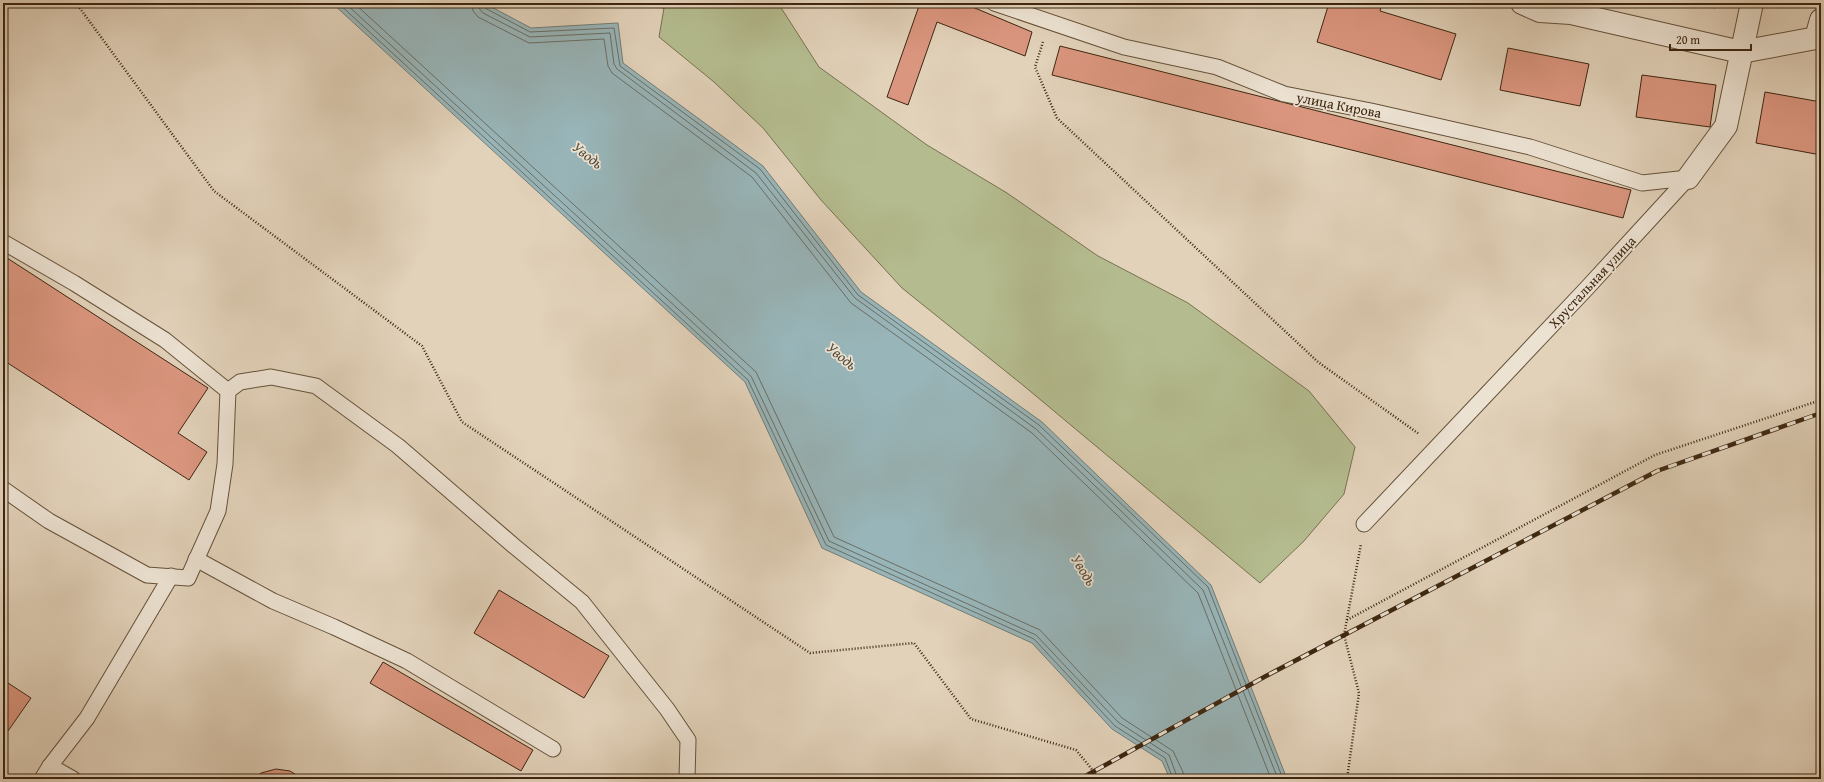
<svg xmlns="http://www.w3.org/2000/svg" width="1824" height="782" font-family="'Gentium Book Plus',serif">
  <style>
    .green { fill: #b4bc8f; stroke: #787150 }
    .water { fill: #98b5b9; stroke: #747c75 }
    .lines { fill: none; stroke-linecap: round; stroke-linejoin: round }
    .shore { stroke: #6a6e64; stroke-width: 1 }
    .building { fill: #db967f; stroke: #3d2610 }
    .service-casing { stroke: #66513a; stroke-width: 17 }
    .minor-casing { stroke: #66513a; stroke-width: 24 }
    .path { stroke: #3d2610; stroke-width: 2.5; stroke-dasharray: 1 2; stroke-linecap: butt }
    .service { stroke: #ece2d2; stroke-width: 15 }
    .minor { stroke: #ece2d2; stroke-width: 22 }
    .rail-casing { stroke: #3d2610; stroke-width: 4.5 }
    .rail { stroke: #ece2d2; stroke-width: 3; stroke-dasharray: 9; stroke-linecap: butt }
    .labels { text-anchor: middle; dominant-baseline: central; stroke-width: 3.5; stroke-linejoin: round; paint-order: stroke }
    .street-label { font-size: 14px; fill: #3d2610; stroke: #ece2d2 }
    .water-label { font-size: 15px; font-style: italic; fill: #544a3a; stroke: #ece2d2 }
  </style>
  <rect width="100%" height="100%" fill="#e2d2ba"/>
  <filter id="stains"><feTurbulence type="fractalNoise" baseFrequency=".005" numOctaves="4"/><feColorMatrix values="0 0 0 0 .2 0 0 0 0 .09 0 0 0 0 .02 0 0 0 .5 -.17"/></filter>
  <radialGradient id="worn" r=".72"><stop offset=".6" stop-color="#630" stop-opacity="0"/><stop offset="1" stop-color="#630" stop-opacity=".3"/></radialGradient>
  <!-- green -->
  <path class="green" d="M627,3H778L819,67L927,145L1007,193L1098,256L1188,303L1309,391L1355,447L1344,494L1304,541L1260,583L1024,386L902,288L821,200L763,128L714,82L659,37L664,8Z"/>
  <!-- water -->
  <path class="water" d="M332,3H484L531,28L618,23L623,63L763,166L861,292L1042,422L1211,585L1287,779H1170L1162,761L1112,729L1032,643L822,548L745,382Z"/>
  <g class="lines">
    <!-- shore -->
    <g class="shore">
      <path d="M338,3L748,380L826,545L1034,639L1115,726L1165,758L1173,779"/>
      <path d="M345,3L751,376L829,541L1036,635L1118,722L1169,755L1178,779"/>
      <path d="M354,3L756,372L834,537L1040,630L1122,718L1173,751L1183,772L1184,779"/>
      <path d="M472,3L473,11L478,17L529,43L604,39L608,66L612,73L752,177L851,303L1032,433L1198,593L1271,779"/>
      <path d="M478,3L479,8L483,13L530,37L610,33L614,64L617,69L756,173L855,298L1036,429L1203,590L1278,779"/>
      <path d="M483,3L485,8L530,32L614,28L620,66L760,169L858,295L1039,425L1208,587L1283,779"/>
    </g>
  </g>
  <!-- building -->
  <g class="building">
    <path d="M920,3H963L1032,32L1025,56L937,22L908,105L887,97Z"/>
    <path d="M1329,3H1382L1380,11L1456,34L1441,80L1317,42Z"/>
    <path d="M1697,3H1716L1715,8Z"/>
    <path d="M1060,46L1631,190L1623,218L1052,75Z"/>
    <path d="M1508,48L1589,64L1580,106L1500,90Z"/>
    <path d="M1642,75L1716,85L1710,127L1636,117Z"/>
    <path d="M1765,92L1821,102V155L1756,143Z"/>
    <path d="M4,256L208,388L178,433L207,452L189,480L3,360Z"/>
    <path d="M499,590L609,656L584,698L474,633Z"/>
    <path d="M383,662L533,750L521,771L370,683Z"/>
    <path d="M8,683L31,698L8,731L3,728V690Z"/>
    <path d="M276,769L290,771L303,779H253L261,773Z"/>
    <path d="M403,776L415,779H391L393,778Z"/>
  </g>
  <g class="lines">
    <defs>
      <g id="service">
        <path d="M994,3L1124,47L1217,67L1284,94L1371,111L1530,147L1642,183L1688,178"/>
        <path d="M3,242L74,283L165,340L228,391"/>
        <path d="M3,489L49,521L147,575L188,578L218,511L225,464L228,391L240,382L271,377L316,386L398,446L514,546L582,602L667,709L688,740L687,779"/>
        <path d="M1364,524L1587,288L1688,178"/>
        <path d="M196,559L273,601L334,627L407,661L553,749"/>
        <path d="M50,766L87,718L171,576"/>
        <path d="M42,779L50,766L73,779"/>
      </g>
      <g id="minor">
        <path d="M1522,3L1540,11L1571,13L1741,52L1816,38L1821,20"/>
        <path d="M1688,178L1726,126L1752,3"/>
      </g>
    </defs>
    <!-- service casing -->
    <use href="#service" class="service-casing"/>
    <!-- minor casing -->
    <use href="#minor" class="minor-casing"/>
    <!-- path -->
    <g class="path">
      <path d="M76,3L214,191L422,346L462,422L810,653L914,643L971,719L1076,750L1100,779"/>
      <path d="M1043,42L1035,67L1057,118L1318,362L1419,434"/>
      <path d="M1347,620L1655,455L1821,400"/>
      <path d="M1347,779L1359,693L1344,635L1361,544"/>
    </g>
    <!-- service -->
    <use href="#service" class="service"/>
    <!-- minor -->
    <use href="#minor" class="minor"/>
    <defs>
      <path id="rail" d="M1080,779L1266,676L1657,471L1821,413"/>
    </defs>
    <!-- rail casing -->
    <use href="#rail" class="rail-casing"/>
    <!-- rail -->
    <use href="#rail" class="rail"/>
  </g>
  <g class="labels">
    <!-- street labels -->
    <g class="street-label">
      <text transform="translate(1339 105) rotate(11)">улица Кирова</text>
      <text transform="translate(1592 282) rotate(-47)">Хрустальная улица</text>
    </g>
    <!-- water labels -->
    <g class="water-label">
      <text transform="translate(588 155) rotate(38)">Уводь</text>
      <text transform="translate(842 356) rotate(40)">Уводь</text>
      <text transform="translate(1084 570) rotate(58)">Уводь</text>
    </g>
  </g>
  <!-- margin -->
  <rect width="1824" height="782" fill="none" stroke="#e2d2ba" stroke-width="16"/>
  <rect x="4" y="4" width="1816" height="774" fill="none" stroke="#3d2610" stroke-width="2"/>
  <rect x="8" y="8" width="1808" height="766" fill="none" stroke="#3d2610"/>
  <!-- scale -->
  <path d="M1670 44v6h81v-6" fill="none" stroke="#3d2610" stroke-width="2"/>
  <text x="1676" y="44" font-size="12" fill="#3d2610" stroke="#ece2d2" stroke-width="3" paint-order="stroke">20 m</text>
  <rect width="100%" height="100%" filter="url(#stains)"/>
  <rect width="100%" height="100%" fill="url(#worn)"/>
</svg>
